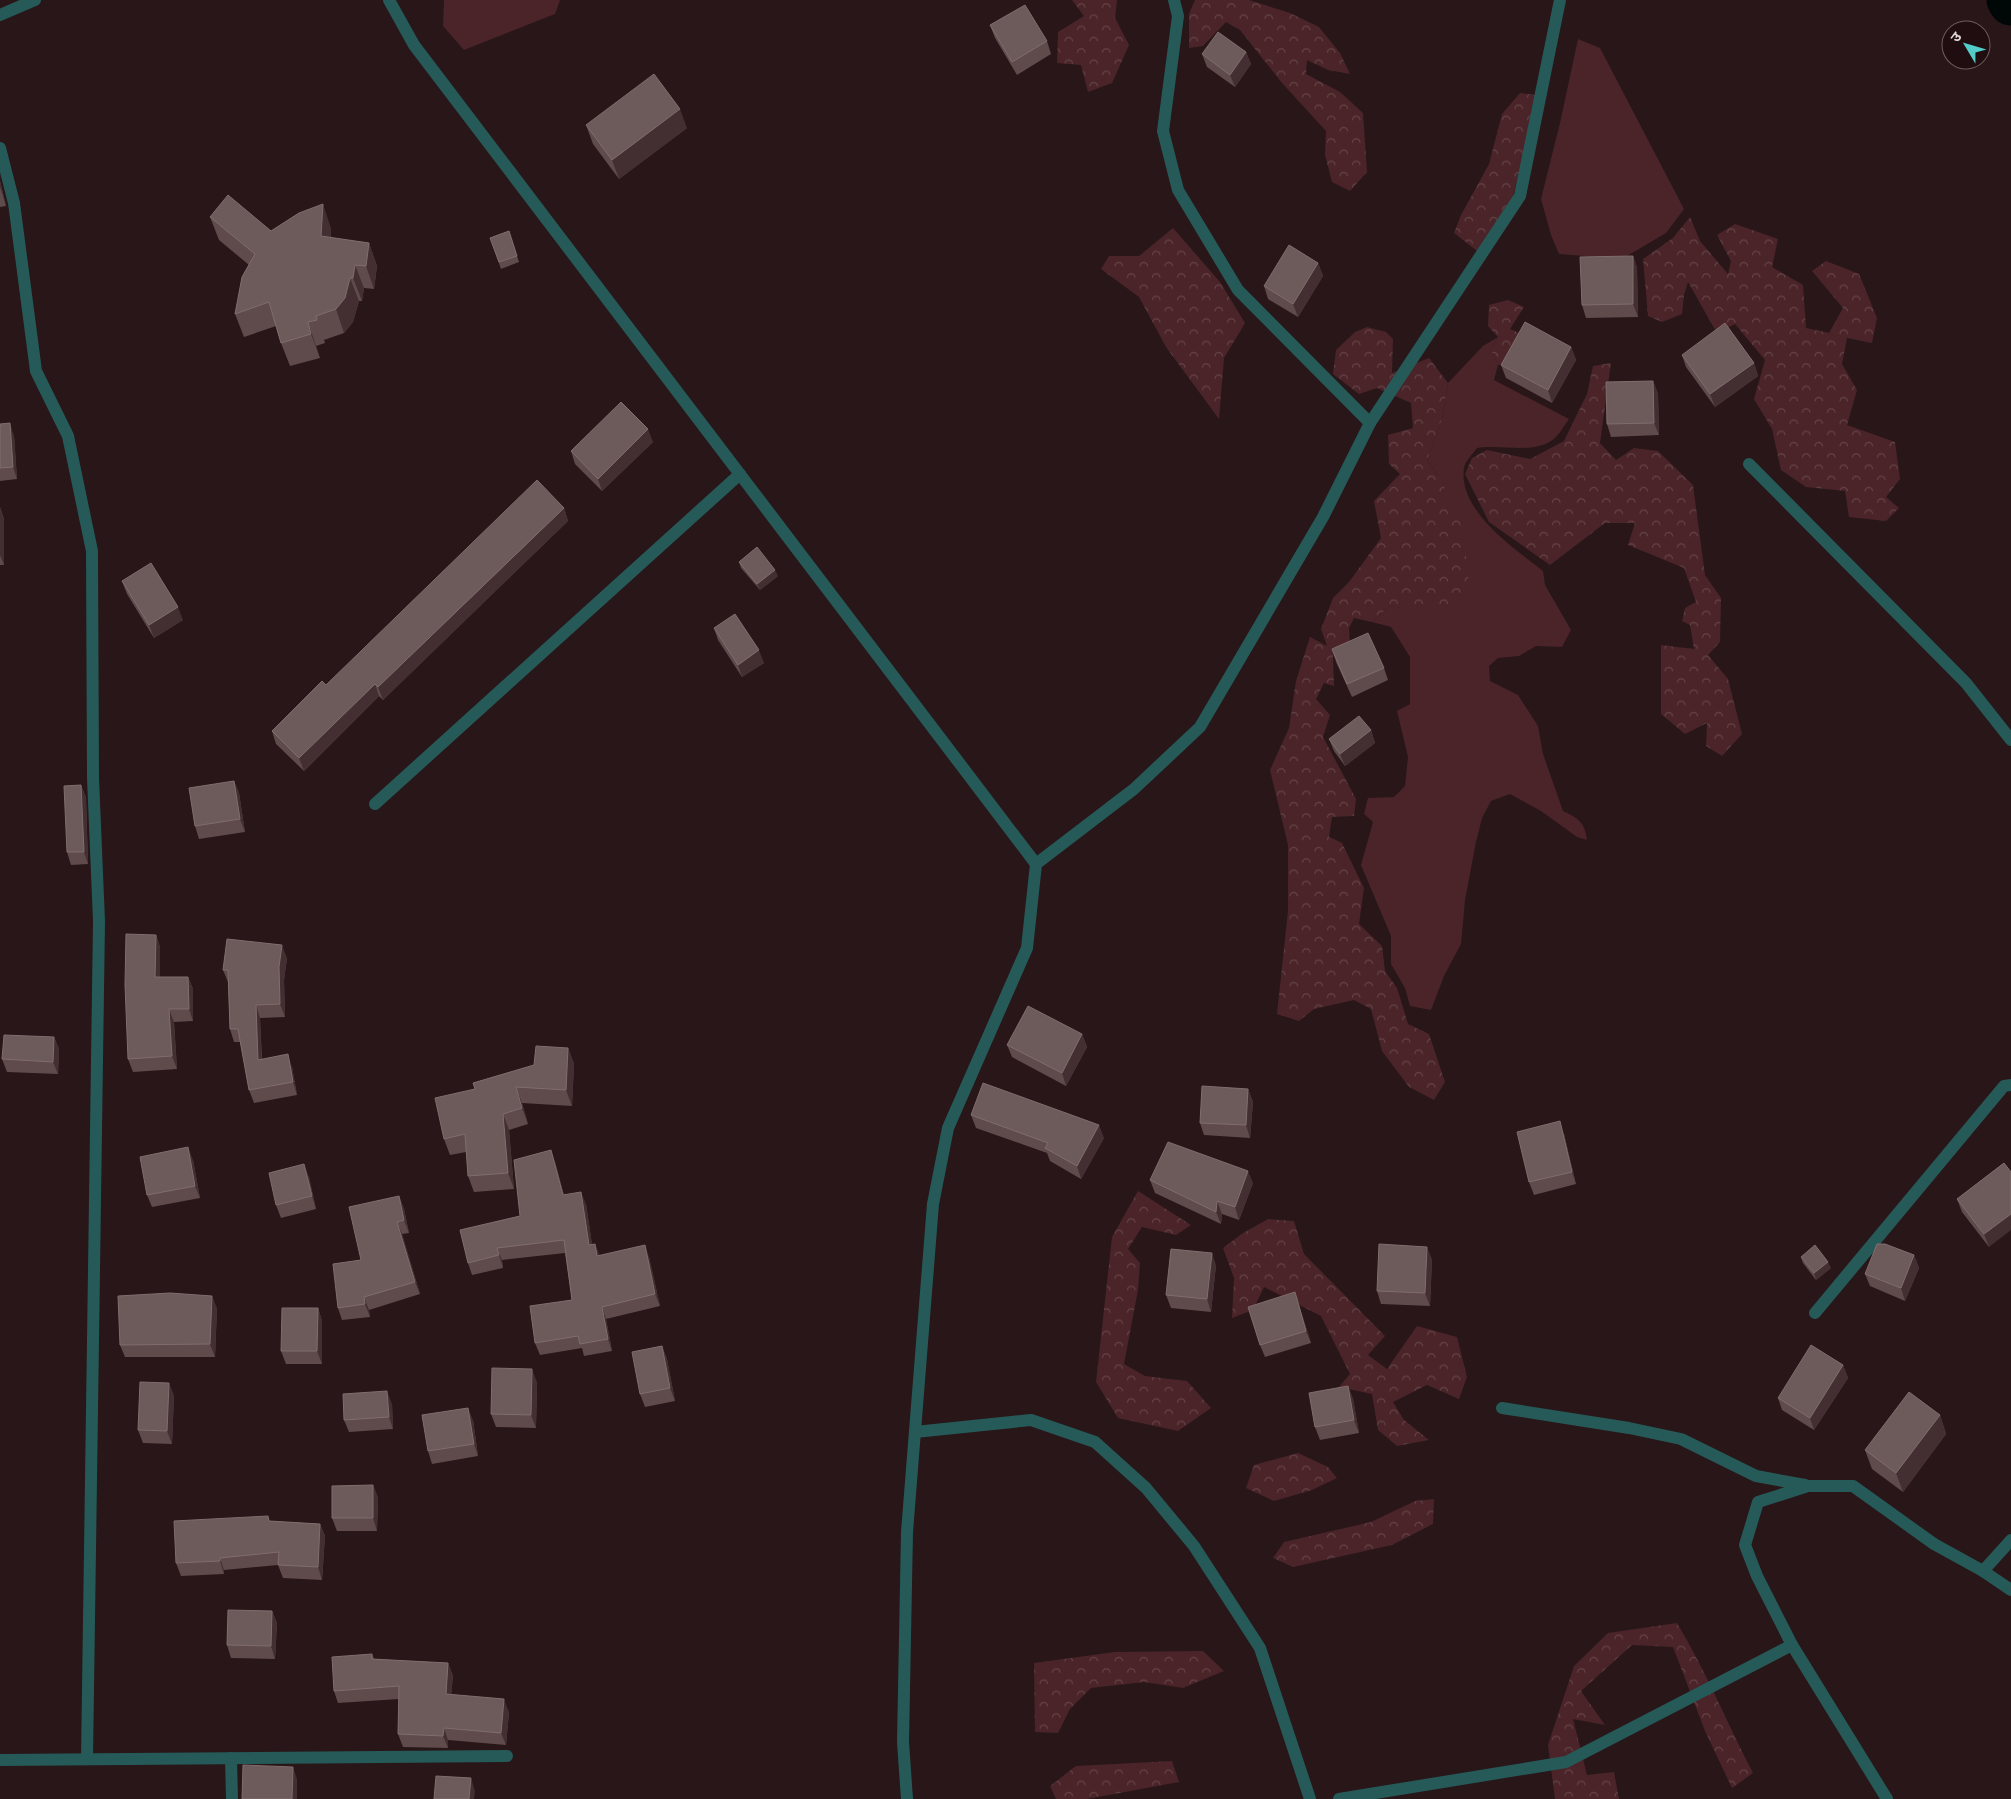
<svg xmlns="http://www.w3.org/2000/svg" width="2011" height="1799" font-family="'PT Sans Narrow','Noto Sans Devanagari',sans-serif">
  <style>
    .grass { fill: #4a2429 }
    .forest { fill: url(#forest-crowns) }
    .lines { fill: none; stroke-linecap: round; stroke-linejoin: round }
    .river { stroke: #000707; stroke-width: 45 }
    .minor { stroke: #265a58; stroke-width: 12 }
    .wall { fill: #5f4a4c }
    .shaded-wall { fill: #432f31 }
    .building { fill: #6d5a5b; stroke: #806d6e }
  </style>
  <defs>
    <pattern id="forest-crowns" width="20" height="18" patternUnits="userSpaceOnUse" patternTransform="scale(1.25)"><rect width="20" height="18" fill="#4a2429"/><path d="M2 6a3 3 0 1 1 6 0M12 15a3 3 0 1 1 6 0" fill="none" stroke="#644347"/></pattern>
  </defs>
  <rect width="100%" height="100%" fill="#281618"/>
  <!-- grass -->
  <g class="grass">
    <path d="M444,0H560L555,14L464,50L443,26Z"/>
    <path d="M1578,39L1600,48L1684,209L1666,233L1622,259L1559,254L1551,235L1541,199L1560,123Z"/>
    <path d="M1498,337L1491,350L1498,365L1494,380L1569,419C1564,426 1558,437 1551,441C1530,454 1501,444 1477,448C1473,454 1465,461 1464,468C1458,511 1514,548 1543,571L1545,585L1571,630L1562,647L1536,646L1519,656L1498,658L1489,666L1490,681L1518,695L1538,726L1543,754L1563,811C1578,818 1585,822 1587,840L1577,837L1541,811L1510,794L1491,801L1482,818L1476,842L1465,900L1461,944L1444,976L1431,1010L1410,1006L1405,988L1391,964V936L1361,865L1373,822L1364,814L1368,798L1394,797L1405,786L1408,757L1397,711L1410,704V657L1391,627L1372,622L1390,606L1414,610L1439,476L1427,460L1442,419L1448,383L1483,346Z"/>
  </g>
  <!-- forest -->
  <g class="forest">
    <path d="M1072,0H1117L1115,18L1129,45L1112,83L1088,92L1081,65L1057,63L1058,32L1084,16Z"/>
    <path d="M1195,0H1249L1290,13L1319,27L1340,53L1350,74L1328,70L1307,60L1306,74L1340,92L1363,113L1367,172L1350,191L1332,182L1325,155L1326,131L1282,83L1240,30L1226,22L1203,46L1189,48V14Z"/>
    <path d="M1520,93L1535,95L1526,144L1513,197L1477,251L1454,233L1461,215L1489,164L1502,114Z"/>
    <path d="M1690,217L1700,241L1728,274L1731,261L1717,235L1735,224L1778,239L1772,267L1803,285L1806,328L1829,333L1843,308L1812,271L1826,261L1859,274L1877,318L1872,343L1847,338L1842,364L1857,390L1847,425L1895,442L1900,479L1886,497L1899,508L1886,521L1849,517L1845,491L1806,487L1781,470L1772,429L1754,399L1765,360L1735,324L1720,332L1714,328L1688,282L1684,295L1682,314L1662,322L1648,316L1643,259L1673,238Z"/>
    <path d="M1173,228L1220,282L1245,323L1224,358L1219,419L1166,347L1139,297L1101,269L1109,256H1139Z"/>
    <path d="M1508,300L1524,307L1510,329L1522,334L1504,364L1498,365L1491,350L1498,337L1488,326L1489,305Z"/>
    <path d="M1367,327L1386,332L1393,339L1392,373L1429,358L1448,383L1442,419L1427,460L1439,476L1462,526L1469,582L1450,606L1416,611L1390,606L1372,622L1354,618L1349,628L1350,644L1333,656L1334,686L1324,683L1316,699L1330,715L1323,737L1356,799L1354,816L1332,817L1329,837L1342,843L1364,888L1359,924L1382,946L1385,971L1397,988L1408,1024L1429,1034L1445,1082L1434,1100L1409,1087L1382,1051L1371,1009L1354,1000L1314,1009L1299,1021L1277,1014L1288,911V845L1270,770L1289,728L1296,681L1310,637L1327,646L1321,629L1333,598L1349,582L1381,538L1374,501L1400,474L1389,464L1388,435L1413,428L1411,403L1377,388L1359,394L1333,374L1336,350L1355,332Z"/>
    <path d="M1611,363L1600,443L1616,460L1634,448L1658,451L1693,485L1705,575L1721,598L1720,642L1708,655L1728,679L1742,734L1722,756L1706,746L1707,723L1685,734L1661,714V645L1694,649L1690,625L1682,621L1685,608L1696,602L1684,568L1628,545L1635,523H1605L1550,565L1489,522L1465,474L1472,458L1487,450L1530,459L1564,441L1587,394L1593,366Z"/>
    <path d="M1138,1191L1191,1225L1176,1235L1142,1227L1128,1249L1140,1263L1138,1290L1124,1364L1145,1376L1187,1381L1211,1408L1178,1431L1118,1418L1096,1382L1112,1237Z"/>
    <path d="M1268,1219L1294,1221L1304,1254L1385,1336L1368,1355L1387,1369L1417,1326L1457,1337L1467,1377L1459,1399L1427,1385L1393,1402L1404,1420L1429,1440L1397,1446L1378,1430L1372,1394L1339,1387L1350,1374L1321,1316L1264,1287L1253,1310L1232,1318L1234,1278L1223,1248L1243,1233Z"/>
    <path d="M1298,1453L1328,1467L1337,1478L1312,1490L1274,1501L1246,1488L1254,1465Z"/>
    <path d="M1434,1499L1433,1524L1392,1545L1293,1567L1273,1558L1284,1542L1371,1522L1415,1501Z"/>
    <path d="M1677,1623C1706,1671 1727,1723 1753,1773L1732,1788L1705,1731L1673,1647L1632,1645L1581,1691L1605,1725L1573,1719L1587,1775L1614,1772L1619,1799H1555L1548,1745L1574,1666L1608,1633Z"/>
    <path d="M1203,1651L1224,1671L1183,1688L1144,1682L1091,1688L1070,1709L1058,1733L1035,1732L1034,1663L1115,1652Z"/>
    <path d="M1172,1761L1179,1782L1087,1799H1056L1050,1786L1076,1766Z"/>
  </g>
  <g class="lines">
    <!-- river -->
    <path class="river" d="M2009,0L2011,3"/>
    <!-- minor -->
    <g class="minor">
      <path d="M389,0L414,45L1036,864"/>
      <path d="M0,15L35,0"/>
      <path d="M0,148L14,203L36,371L68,436L92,551L93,778L99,921L87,1759"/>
      <path d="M1370,423L1520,196L1560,0"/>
      <path d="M1749,464L1966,683L2011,740"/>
      <path d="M375,804L740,474"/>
      <path d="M1815,1313L2004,1086L2011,1085"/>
      <path d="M1502,1408L1629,1428L1681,1439L1756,1476L1805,1485"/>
      <path d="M915,1432L1031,1420L1095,1442L1146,1488L1194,1546L1260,1648L1310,1799"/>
      <path d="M1983,1571L2011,1540"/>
      <path d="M231,1758L232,1799"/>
      <path d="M0,1760L507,1756"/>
      <path d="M907,1799L903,1742L907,1532L933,1204L948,1128L1027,948L1036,864L1134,789L1200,727L1323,517L1370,423L1238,290L1178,190L1163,131L1178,16L1174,0"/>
      <path d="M1339,1799L1566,1762L1792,1645"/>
      <path d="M1887,1799L1792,1645L1757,1576L1745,1545L1758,1502L1808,1486H1853L1934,1544L1983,1571L2011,1590"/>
    </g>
  </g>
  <!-- wall -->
  <g class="wall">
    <path d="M990,25L1047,41L1051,54L1017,75L995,38Z"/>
    <path d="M1246,52L1251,64L1235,87L1207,67L1202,54Z"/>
    <path d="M586,125L687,128L619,179L593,144Z"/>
    <path d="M0,181L6,206L0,207Z"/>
    <path d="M210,217L271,231L331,228V238L369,243L377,266L374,289L364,288L362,301H359L353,322L344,333L324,340L325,343L316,346L320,358L290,366L281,343L276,326L244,337L235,314L249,265L219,240Z"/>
    <path d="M509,231L519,262L501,269L490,238Z"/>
    <path d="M1633,256L1637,268L1638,317L1586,318L1582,305Z"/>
    <path d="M1318,263L1323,276L1298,317L1268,299L1264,286Z"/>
    <path d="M1571,347L1576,360L1552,403L1506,378L1501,365Z"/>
    <path d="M1682,355L1754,363L1758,376L1715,407L1686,367Z"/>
    <path d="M1653,381L1658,394L1659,435L1611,437L1607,424Z"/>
    <path d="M0,424L14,436L17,479L0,481Z"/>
    <path d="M653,442L602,491L575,464L571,451Z"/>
    <path d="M0,507L4,519V565H0Z"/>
    <path d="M564,508L568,521L383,700L379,696L304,771L276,744L272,731L326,685Z"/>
    <path d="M739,562L778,576L760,590L741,568Z"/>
    <path d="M122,581L183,620L154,638L127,594Z"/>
    <path d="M714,628L764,663L742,677L718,640Z"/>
    <path d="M1332,649L1384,668L1388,680L1352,697L1336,662Z"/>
    <path d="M1371,730L1375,743L1345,766L1334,751L1329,739Z"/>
    <path d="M234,781L239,793L245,832L199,839L195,826Z"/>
    <path d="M81,785L86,798L88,864L71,865L67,852Z"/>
    <path d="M156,935L160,947V977H188L193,989V1021L174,1022L177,1069L133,1072L128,1059Z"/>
    <path d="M287,958L284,980L285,1017L260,1018L262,1059L292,1067L297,1095L254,1103L249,1090L240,1042H234L230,1029L228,982L223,970Z"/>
    <path d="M1082,1034L1087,1047L1066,1086L1012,1057L1007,1045Z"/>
    <path d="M54,1037L59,1049L58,1074L7,1072L2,1059Z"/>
    <path d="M568,1048L574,1064L572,1106L522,1103L528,1124L509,1130L514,1189L474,1192L468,1176L466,1152L450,1155L444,1139L475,1089L534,1065Z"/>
    <path d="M1248,1089L1253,1102L1250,1138L1204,1135L1200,1123Z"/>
    <path d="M971,1115L1104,1138L1081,1179L1050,1161L1047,1153L976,1128Z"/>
    <path d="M1564,1134L1576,1184L1534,1195L1529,1182Z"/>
    <path d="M193,1160L200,1198L152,1207L147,1195Z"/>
    <path d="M555,1162L564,1195L586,1204L592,1245L595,1244L599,1255L649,1257L660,1306L606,1319L612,1351L584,1356L582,1348L540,1355L535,1343L572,1300L565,1253L502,1260L503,1268L472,1275L468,1263L520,1216Z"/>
    <path d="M2004,1163L1989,1247L1962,1212L1957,1199Z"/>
    <path d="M309,1177L316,1209L281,1218L276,1205Z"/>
    <path d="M1150,1180L1253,1183L1239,1220L1222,1214L1221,1224L1155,1193Z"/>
    <path d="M399,1196L404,1209L409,1233L402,1234L420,1294L369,1310L370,1317L342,1320L338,1308L361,1260Z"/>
    <path d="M1914,1255L1919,1268L1905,1301L1870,1286L1865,1274Z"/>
    <path d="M1801,1257L1831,1268L1816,1280L1803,1263Z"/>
    <path d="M1432,1259L1430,1306L1381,1304L1377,1291Z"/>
    <path d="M1216,1265L1211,1312L1171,1308L1166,1295Z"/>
    <path d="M1299,1305L1311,1343L1265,1357L1260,1345Z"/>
    <path d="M217,1308L215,1357H125L120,1345Z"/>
    <path d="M318,1308L322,1321V1364H286L281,1351Z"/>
    <path d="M662,1346L667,1359L675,1401L645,1407L640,1394Z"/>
    <path d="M1843,1365L1848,1378L1814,1430L1782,1410L1778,1398Z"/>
    <path d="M537,1382L536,1428L496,1427L491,1414Z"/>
    <path d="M1348,1386L1353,1399L1359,1433L1320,1440L1315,1427Z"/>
    <path d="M174,1395L172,1444L143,1443L138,1430Z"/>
    <path d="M392,1404L393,1429L349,1432L344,1420Z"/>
    <path d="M1940,1415L1946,1434L1903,1492L1872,1469L1865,1450Z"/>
    <path d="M473,1420L478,1456L432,1464L428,1451Z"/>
    <path d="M373,1485L378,1498L377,1531H337L332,1518Z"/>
    <path d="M270,1521L320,1524L325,1536L322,1580L283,1578L278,1565L224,1570V1574L181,1576L176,1563Z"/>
    <path d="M272,1611L277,1623L275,1659L231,1658L227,1645Z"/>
    <path d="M372,1654L374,1659L448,1663L453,1676L451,1695L509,1712L506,1745L448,1740V1748L403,1747L398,1734L399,1699L338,1703L334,1691Z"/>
  </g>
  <!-- shaded-wall -->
  <g class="shaded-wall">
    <path d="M1246,52L1251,64L1235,87L1230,75Z"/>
    <path d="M680,109L687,128L619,179L612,160Z"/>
    <path d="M0,181L6,206L2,193L0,187Z"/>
    <path d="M323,204L331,228L330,260L321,236Z"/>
    <path d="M369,243L377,266L374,289L366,266Z"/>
    <path d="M1633,256L1637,268L1638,317L1633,304Z"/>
    <path d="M1318,263L1323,276L1298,317L1293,304Z"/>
    <path d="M355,265L364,288L362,301L353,278Z"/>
    <path d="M350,278L359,301L353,322L344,333L336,309Z"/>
    <path d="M308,322L320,358L311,334Z"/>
    <path d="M1571,347L1576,360L1552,403L1548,390Z"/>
    <path d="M1754,363L1758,376L1715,407L1710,394Z"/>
    <path d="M1653,381L1658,394L1659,435L1654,423Z"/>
    <path d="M10,423L14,436L17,479L13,467Z"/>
    <path d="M648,429L653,442L602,491L598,479Z"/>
    <path d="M0,507L4,519V565L0,555Z"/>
    <path d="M564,508L568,521L383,700L378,687Z"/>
    <path d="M775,570L778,576L760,590L757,584Z"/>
    <path d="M178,607L183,620L154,638L149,625Z"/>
    <path d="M759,650L764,663L742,677L738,665Z"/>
    <path d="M375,684L379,696L304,771L299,758Z"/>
    <path d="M1371,730L1375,743L1345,766L1340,754Z"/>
    <path d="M234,781L239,793L245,832L240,819Z"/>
    <path d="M81,785L86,798L88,864L84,852Z"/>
    <path d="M156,935L160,947V990L155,977Z"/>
    <path d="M282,945L287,958L284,980L285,1017L280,1004L279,967Z"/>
    <path d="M188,977L193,989V1021L189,1009Z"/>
    <path d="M256,1005L260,1018L262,1073L258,1060Z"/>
    <path d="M169,1009L174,1022L177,1069L172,1056Z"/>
    <path d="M1082,1034L1087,1047L1066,1086L1062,1073Z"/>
    <path d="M54,1037L59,1049L58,1074L53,1062Z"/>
    <path d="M568,1048L574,1064L572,1106L566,1090Z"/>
    <path d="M288,1054L292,1067L297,1095L293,1082Z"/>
    <path d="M516,1087L522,1103L528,1124L522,1108Z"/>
    <path d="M1248,1089L1253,1102L1250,1138L1246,1125Z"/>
    <path d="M503,1114L509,1130L514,1189L508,1173Z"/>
    <path d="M1560,1121L1564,1134L1576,1184L1572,1172Z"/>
    <path d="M1099,1125L1104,1138L1081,1179L1077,1166Z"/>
    <path d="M188,1147L193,1160L200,1198L195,1186Z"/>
    <path d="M551,1150L555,1162L567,1207L563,1195Z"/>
    <path d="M304,1164L309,1177L316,1209L312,1196Z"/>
    <path d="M1248,1171L1253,1183L1239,1220L1235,1207Z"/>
    <path d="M581,1192L586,1204L594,1257L589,1245Z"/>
    <path d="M399,1196L404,1209L409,1233L404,1220Z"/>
    <path d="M1217,1201L1222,1214L1221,1224L1216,1212Z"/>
    <path d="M2011,1214V1230L1989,1247L1984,1234Z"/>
    <path d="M397,1222L402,1234L420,1294L415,1282Z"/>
    <path d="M595,1244L600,1256H597Z"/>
    <path d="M645,1245L649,1257L660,1306L655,1294Z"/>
    <path d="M1427,1247L1432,1259L1430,1306L1425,1293Z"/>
    <path d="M497,1248L502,1260L503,1268L499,1255Z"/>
    <path d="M1212,1253L1216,1265L1211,1312L1207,1299Z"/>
    <path d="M1914,1255L1919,1268L1905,1301L1901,1288Z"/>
    <path d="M1828,1262L1831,1268L1816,1280L1814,1273Z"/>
    <path d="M1295,1292L1299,1305L1311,1343L1306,1331Z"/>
    <path d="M212,1296L217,1308L215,1357L210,1344Z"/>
    <path d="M364,1297L369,1310L370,1317L365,1304Z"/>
    <path d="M602,1307L606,1319L612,1351L608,1339Z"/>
    <path d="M318,1308L322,1321V1364L317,1351Z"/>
    <path d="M662,1346L667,1359L675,1401L670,1388Z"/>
    <path d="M1843,1365L1848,1378L1814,1430L1810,1418Z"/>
    <path d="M532,1369L537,1382L536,1428L531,1415Z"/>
    <path d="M169,1383L174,1395L172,1444L167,1431Z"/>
    <path d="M1348,1386L1353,1399L1359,1433L1354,1420Z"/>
    <path d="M387,1391L392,1404L393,1429L389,1417Z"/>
    <path d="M468,1408L473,1420L478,1456L474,1444Z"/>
    <path d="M1940,1415L1946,1434L1903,1492L1896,1473Z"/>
    <path d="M373,1485L378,1498L377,1531L373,1518Z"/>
    <path d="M320,1524L325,1536L322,1580L318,1567Z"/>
    <path d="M220,1558L224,1570V1574L220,1561Z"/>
    <path d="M272,1611L277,1623L275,1659L271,1646Z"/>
    <path d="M448,1663L453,1676L450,1707L446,1694Z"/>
    <path d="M504,1699L509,1712L506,1745L501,1733Z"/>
    <path d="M444,1728L448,1740V1748L443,1736Z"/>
    <path d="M293,1767L297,1779V1799H292Z"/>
    <path d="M471,1778L475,1791L474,1799H469Z"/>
  </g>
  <!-- building -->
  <g class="building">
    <path d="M1025,5L1047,41L1012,62L990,25Z"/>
    <path d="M1218,32L1246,52L1230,75L1202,54Z"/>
    <path d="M654,74L680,109L612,160L586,125Z"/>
    <path d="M228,195L271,231L299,213L323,204L321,236L369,243L366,266L355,265L353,278H350L345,298L336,309L316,316L317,320L308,322L311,334L281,343L269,302L235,314L242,277L255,254L210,217Z"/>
    <path d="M509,231L517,256L499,262L490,238Z"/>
    <path d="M1289,245L1318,263L1293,304L1264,286Z"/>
    <path d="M1633,256V304L1582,305L1580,257Z"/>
    <path d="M1525,322L1571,347L1548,390L1501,365Z"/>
    <path d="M1725,323L1754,363L1710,394L1682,355Z"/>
    <path d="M1653,381L1654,423L1607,424L1606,382Z"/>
    <path d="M621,402L648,429L598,479L571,451Z"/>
    <path d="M10,423L13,467L0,468V424Z"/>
    <path d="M537,480L564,508L378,687L375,684L299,758L272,731L322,681L326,685Z"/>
    <path d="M757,547L775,570L757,584L739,562Z"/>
    <path d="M151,563L178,607L149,625L122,581Z"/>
    <path d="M735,614L759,650L738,665L714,628Z"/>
    <path d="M1368,633L1384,668L1347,684L1332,649Z"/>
    <path d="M1359,716L1371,730L1340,754L1329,739Z"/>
    <path d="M234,781L240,819L195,826L189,788Z"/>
    <path d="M81,785L84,852H67L64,786Z"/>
    <path d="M126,934L156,935L155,977H188L189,1009H169L172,1056L128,1059L125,985Z"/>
    <path d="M227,939L282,945L279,967L280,1004L256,1005L258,1060L288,1054L293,1082L249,1090L238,1029H230L228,970H223Z"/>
    <path d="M1028,1006L1082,1034L1062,1073L1007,1045Z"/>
    <path d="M4,1035L54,1037L53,1062L2,1059Z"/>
    <path d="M536,1046L568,1048L566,1090L516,1087L522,1108L503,1114L508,1173L468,1176L465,1134L444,1139L435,1098L475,1089L473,1083L534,1065Z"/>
    <path d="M983,1083L1099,1125L1077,1166L1045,1148L1048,1143L971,1115Z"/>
    <path d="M1202,1086L1248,1089L1246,1125L1200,1123Z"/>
    <path d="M1560,1121L1572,1172L1529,1182L1517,1132Z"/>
    <path d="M1168,1142L1248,1171L1235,1207L1217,1201L1216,1212L1150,1180Z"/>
    <path d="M188,1147L195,1186L147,1195L140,1157Z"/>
    <path d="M551,1150L563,1195L581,1192L589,1245L595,1244L597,1256L645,1245L655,1294L602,1307L608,1339L580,1344L578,1336L535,1343L530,1306L572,1300L564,1240L497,1248L499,1255L468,1263L460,1230L520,1216L514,1160Z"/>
    <path d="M2004,1163L2011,1172V1214L1984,1234L1957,1199Z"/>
    <path d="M304,1164L312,1196L276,1205L269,1173Z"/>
    <path d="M399,1196L404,1220L397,1222L415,1282L364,1297L365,1304L338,1308L333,1264L361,1260L349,1207Z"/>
    <path d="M1379,1244L1427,1247L1425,1293L1377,1291Z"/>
    <path d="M1877,1244H1885L1914,1255L1901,1288L1865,1274Z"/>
    <path d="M1815,1245L1828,1262L1814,1273L1801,1257Z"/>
    <path d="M1171,1249L1212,1253L1207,1299L1166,1295Z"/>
    <path d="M1295,1292L1306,1331L1260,1345L1248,1307Z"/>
    <path d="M170,1293L212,1296L210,1344L120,1345L118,1296Z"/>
    <path d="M282,1308H318L317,1351H281Z"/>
    <path d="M1811,1345L1843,1365L1810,1418L1778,1398Z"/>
    <path d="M662,1346L670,1388L640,1394L632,1352Z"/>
    <path d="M492,1368L532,1369L531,1415L491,1414Z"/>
    <path d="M140,1382L169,1383L167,1431L138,1430Z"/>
    <path d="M1348,1386L1354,1420L1315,1427L1309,1393Z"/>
    <path d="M387,1391L389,1417L344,1420L343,1394Z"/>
    <path d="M1909,1392L1940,1415L1896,1473L1865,1450Z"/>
    <path d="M468,1408L474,1444L428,1451L422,1415Z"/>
    <path d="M373,1485V1518H332V1486Z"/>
    <path d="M268,1516L269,1521L320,1524L318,1567L278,1565L279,1552L220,1558V1561L176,1563L174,1521Z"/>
    <path d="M228,1610L272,1611L271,1646L227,1645Z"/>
    <path d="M372,1654V1659L448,1663L446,1694L504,1699L501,1733L444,1728L443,1736L398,1734L399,1686L334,1691L332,1657Z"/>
    <path d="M243,1765L293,1767L292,1799H242Z"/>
    <path d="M436,1776L471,1778L469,1799H434Z"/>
  </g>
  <!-- north arrow -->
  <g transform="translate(1966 45) rotate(308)"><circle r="24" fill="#1f0d0f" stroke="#6d5d5f"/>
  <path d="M0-4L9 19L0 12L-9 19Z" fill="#53cdc9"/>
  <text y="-8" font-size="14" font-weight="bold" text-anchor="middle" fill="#e3d6d6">उ</text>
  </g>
</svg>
